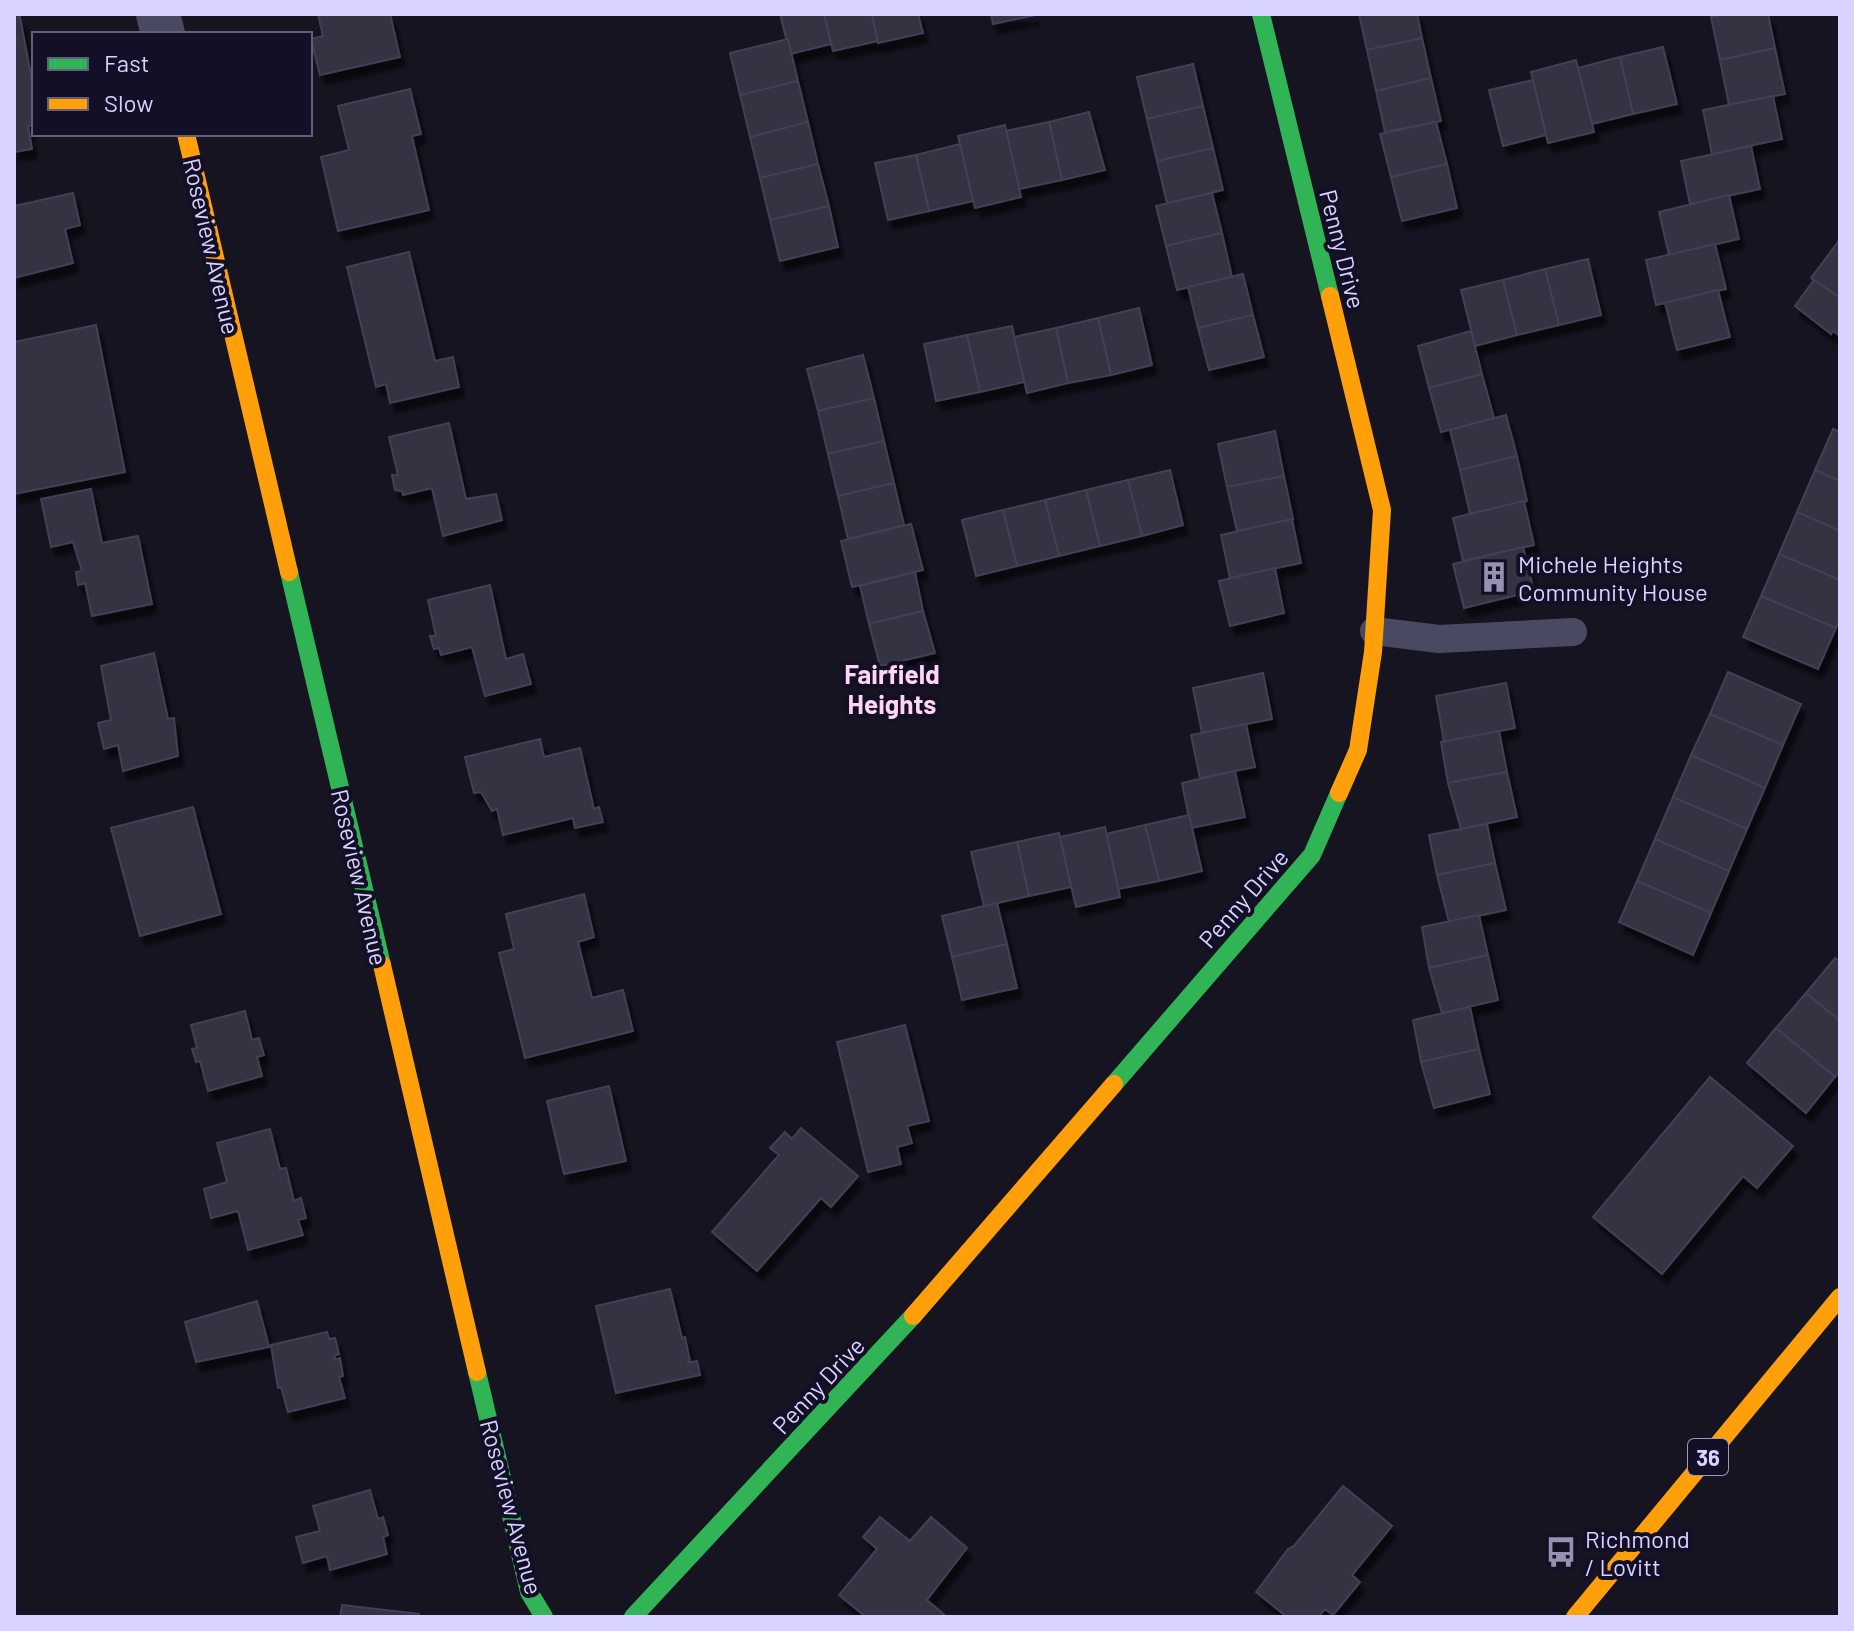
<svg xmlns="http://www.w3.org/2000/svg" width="1854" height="1631" font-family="Barlow,sans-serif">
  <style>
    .building { fill: #343243; stroke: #433f54; stroke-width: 2; filter: url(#shadow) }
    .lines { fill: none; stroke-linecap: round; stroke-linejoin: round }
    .lane { stroke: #4a4962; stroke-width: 28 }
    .street { stroke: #4a4962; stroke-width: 44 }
    .fast { stroke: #30b455; stroke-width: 18 }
    .slow { stroke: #ff9f0a; stroke-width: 18 }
    .labels { text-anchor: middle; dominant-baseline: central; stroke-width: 8; stroke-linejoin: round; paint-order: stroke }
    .shield { fill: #130f26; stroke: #9e99be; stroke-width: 2 }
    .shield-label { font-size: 22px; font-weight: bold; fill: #d9d4ff }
    .street-label { font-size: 24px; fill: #d9d4ff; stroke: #130f26 }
    .poi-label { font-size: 24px; fill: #d9d4ff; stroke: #130f26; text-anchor: start }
    .neighbourhood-label { font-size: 26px; font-weight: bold; fill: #ffd6f0; stroke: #130f26 }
  </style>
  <defs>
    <filter id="shadow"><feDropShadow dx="5" dy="9" stdDeviation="2" flood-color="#0009"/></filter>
  </defs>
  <rect width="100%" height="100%" fill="#161421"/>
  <!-- building -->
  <g class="building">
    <path d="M318,14H390L400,57L320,75L311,39L323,36Z"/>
    <path d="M780,14H824L831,44L790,54Z"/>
    <path d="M824,14H872L878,41L833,51Z"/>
    <path d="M872,14H918L923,33L878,43Z"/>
    <path d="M991,14H1036V15L993,24Z"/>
    <path d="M1359,14H1417L1422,38L1367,50Z"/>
    <path d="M1726,14H1768L1775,48L1720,60L1711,17Z"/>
    <path d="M20,17L34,91V125L28,126L32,149L14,152V18Z"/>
    <path d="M1422,38L1431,78L1376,91L1367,50Z"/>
    <path d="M788,39L798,81L740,95L730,53Z"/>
    <path d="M1663,47L1677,104L1633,114L1620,57Z"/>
    <path d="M1775,48L1785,94L1729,105L1720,60Z"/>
    <path d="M1620,57L1633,114L1592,124L1578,68Z"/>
    <path d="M1576,60L1594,132L1548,143L1531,72Z"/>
    <path d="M1193,64L1203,106L1147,119L1137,77Z"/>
    <path d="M1431,78L1441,121L1385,132L1376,91Z"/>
    <path d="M1533,80L1546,135L1503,146L1489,90Z"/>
    <path d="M798,81L808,122L750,137L740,95Z"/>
    <path d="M410,89L421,134L412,136L429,210L338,231L321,157L349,150L338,106Z"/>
    <path d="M1773,96L1782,139L1712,154L1703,110Z"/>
    <path d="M1203,106L1213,148L1157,161L1147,119Z"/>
    <path d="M1089,112L1105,170L1062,180L1049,122Z"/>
    <path d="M808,122L818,164L760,178L750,137Z"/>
    <path d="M1049,122L1062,180L1019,189L1005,131Z"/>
    <path d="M1436,122L1447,164L1391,177L1380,134Z"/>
    <path d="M1005,125L1021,197L975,208L958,136Z"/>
    <path d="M960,144L973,201L929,211L916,155Z"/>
    <path d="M1751,146L1760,189L1690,204L1681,161Z"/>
    <path d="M1213,148L1223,190L1167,203L1157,161Z"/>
    <path d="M916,155L929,211L888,220L875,163Z"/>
    <path d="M818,164L829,206L770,220L760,178Z"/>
    <path d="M1447,164L1457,208L1402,221L1391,177Z"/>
    <path d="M73,193L80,225L65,229L73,263L14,278V206Z"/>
    <path d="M1212,193L1222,233L1166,246L1156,206Z"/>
    <path d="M1729,195L1739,239L1669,255L1659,212Z"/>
    <path d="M829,206L838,247L780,261L770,220Z"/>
    <path d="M1222,233L1232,277L1177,290L1166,246Z"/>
    <path d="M1838,242L1840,244V298L1811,278Z"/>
    <path d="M1715,244L1726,289L1656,305L1646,260Z"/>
    <path d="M409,252L435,361L453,357L459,387L390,403L386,384L376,387L347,267Z"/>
    <path d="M1588,259L1601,315L1559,325L1545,269Z"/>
    <path d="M1545,269L1559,325L1517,335L1503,280Z"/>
    <path d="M1243,274L1253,315L1198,328L1188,287Z"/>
    <path d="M1503,280L1517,335L1475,346L1461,290Z"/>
    <path d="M1814,280L1840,298V336L1833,331L1831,334L1795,306Z"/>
    <path d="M1718,290L1730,337L1677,350L1665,303Z"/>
    <path d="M1139,308L1152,365L1111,375L1098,318Z"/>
    <path d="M1253,315L1264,357L1209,370L1198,328Z"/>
    <path d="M1098,318L1111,375L1068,383L1056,328Z"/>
    <path d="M96,325L125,472L14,494V342Z"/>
    <path d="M1012,326L1024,382L980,392L967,335Z"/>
    <path d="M1056,328L1068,383L1027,393L1014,337Z"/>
    <path d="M1471,331L1482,374L1429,388L1418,346Z"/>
    <path d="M967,335L980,392L936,401L924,344Z"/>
    <path d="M863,355L874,398L818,411L807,369Z"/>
    <path d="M1482,374L1494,418L1441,432L1429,388Z"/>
    <path d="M874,398L884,441L828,454L818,411Z"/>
    <path d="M1506,415L1517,456L1460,470L1450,430Z"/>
    <path d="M449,423L466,499L496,494L502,520L443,536L432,488L403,495L402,491L395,490L392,475H398L389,437Z"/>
    <path d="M1833,429L1840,432V481L1815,470Z"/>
    <path d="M1275,431L1284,476L1227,487L1218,444Z"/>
    <path d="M884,441L894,483L838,496L828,454Z"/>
    <path d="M1517,456L1527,501L1470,514L1460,470Z"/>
    <path d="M1170,470L1183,525L1142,536L1128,480Z"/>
    <path d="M1815,470L1840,481V531L1797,512Z"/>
    <path d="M1284,476L1293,519L1237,531L1227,487Z"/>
    <path d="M1128,480L1142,536L1100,546L1086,490Z"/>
    <path d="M894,483L904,525L848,539L838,496Z"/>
    <path d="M91,489L102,543L138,536L152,604L92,616L85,583L78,585L76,572L82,571L73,542L51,547L41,499Z"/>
    <path d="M1086,490L1100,546L1059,556L1045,500Z"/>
    <path d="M1045,500L1059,556L1017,566L1003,510Z"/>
    <path d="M1524,501L1534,545L1463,561L1453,518Z"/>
    <path d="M1003,510L1017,566L976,576L962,520Z"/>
    <path d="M1797,512L1840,531V580L1779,554Z"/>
    <path d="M1292,519L1301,563L1230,578L1221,535Z"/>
    <path d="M911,524L923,570L852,587L841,541Z"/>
    <path d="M1523,547L1534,591L1464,608L1453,564Z"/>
    <path d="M1779,554L1840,580V618L1836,628L1761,596Z"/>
    <path d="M1275,568L1284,613L1230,626L1219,581Z"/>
    <path d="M915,572L923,611L869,624L860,586Z"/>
    <path d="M490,585L506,659L523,654L531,684L485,696L472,647L441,655L439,648L434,649L430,636H436L428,600Z"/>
    <path d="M1761,596L1836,628L1818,669L1743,637Z"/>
    <path d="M923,611L935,653L880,666L869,624Z"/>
    <path d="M154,653L168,719L174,718L178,756L123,771L118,745L104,749L98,723L111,720L101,666Z"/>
    <path d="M1728,672L1801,704L1783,745L1710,714Z"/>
    <path d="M1263,673L1272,719L1202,733L1193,688Z"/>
    <path d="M1506,683L1515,728L1444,742L1436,696Z"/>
    <path d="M1710,714L1783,745L1765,788L1691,755Z"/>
    <path d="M1246,724L1255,767L1200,778L1191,735Z"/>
    <path d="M1499,731L1507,772L1448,783L1441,742Z"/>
    <path d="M540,739L544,757L580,748L594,809L599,807L603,822L575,828L573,818L503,835L497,809L492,811L481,792L474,793L465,757Z"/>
    <path d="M1691,755L1765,788L1747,829L1673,797Z"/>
    <path d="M1235,771L1245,817L1191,828L1182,783Z"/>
    <path d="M1507,772L1517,817L1461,829L1448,783Z"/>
    <path d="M1673,797L1747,829L1729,871L1655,839Z"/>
    <path d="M193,807L221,914L140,936L111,828Z"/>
    <path d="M1189,815L1202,871L1159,881L1145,825Z"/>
    <path d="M1487,824L1495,863L1437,875L1429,835Z"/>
    <path d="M1145,825L1159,881L1118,889L1106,834Z"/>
    <path d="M1105,827L1120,897L1076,907L1060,837Z"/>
    <path d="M1059,833L1071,887L1029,896L1017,842Z"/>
    <path d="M1655,839L1729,871L1711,913L1637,881Z"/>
    <path d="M1017,842L1029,896L984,906L971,852Z"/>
    <path d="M1495,863L1506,910L1449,922L1437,875Z"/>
    <path d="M1637,881L1711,913L1693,955L1619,922Z"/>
    <path d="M584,894L594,937L578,942L592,998L623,990L633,1031L525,1058L499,953L514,949L506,914Z"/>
    <path d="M997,903L1007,944L952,957L942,916Z"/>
    <path d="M1479,915L1488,955L1429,968L1422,927Z"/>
    <path d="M1007,944L1017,988L962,1000L952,957Z"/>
    <path d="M1488,955L1498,1000L1442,1013L1429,968Z"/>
    <path d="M1835,958L1840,961V1021L1806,993Z"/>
    <path d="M1806,993L1840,1021V1071L1835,1077L1776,1028Z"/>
    <path d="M1470,1007L1479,1049L1421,1062L1413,1020Z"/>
    <path d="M245,1011L252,1040L259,1038L264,1055L257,1057L262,1076L208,1091L200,1061L196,1062L192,1049L197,1048L191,1025Z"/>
    <path d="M905,1025L929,1121L907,1126L912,1143L897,1147L901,1164L868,1172L837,1042Z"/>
    <path d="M1776,1028L1835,1077L1806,1113L1747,1063Z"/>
    <path d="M1479,1049L1490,1094L1434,1108L1421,1062Z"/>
    <path d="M1710,1077L1793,1146L1757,1188L1743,1176L1662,1274L1593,1217Z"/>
    <path d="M609,1086L626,1161L564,1174L547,1101Z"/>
    <path d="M801,1128L858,1176L831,1207L821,1198L757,1271L712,1232L779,1155L770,1148L785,1132L792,1139Z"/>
    <path d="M270,1129L280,1169L286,1168L294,1201L301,1198L306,1218L298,1220L303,1235L248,1250L238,1211L211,1218L204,1189L227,1182L217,1143Z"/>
    <path d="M670,1289L682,1338L685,1337L690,1361L687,1363L697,1361L700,1375L616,1393L596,1306Z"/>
    <path d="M257,1301L269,1347L196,1362L185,1322Z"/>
    <path d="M327,1332L329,1339L335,1338L339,1354L334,1356L335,1360L340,1358L343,1376L339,1377L345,1398L288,1412L281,1387L278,1388L271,1345Z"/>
    <path d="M1343,1486L1392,1526L1352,1575L1360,1582L1333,1615L1325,1609L1318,1617H1287L1256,1592L1288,1549L1294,1546Z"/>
    <path d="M370,1490L378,1519L383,1517L388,1535L383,1537L387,1554L330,1570L327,1556L303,1563L296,1537L320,1531L313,1506Z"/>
    <path d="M880,1517L910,1541L931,1517L967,1548L927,1600L947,1617H866L839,1595L877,1549L863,1537Z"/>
    <path d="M342,1605L419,1614V1617H340Z"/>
  </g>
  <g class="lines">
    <!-- lane -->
    <path class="lane" d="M1374,631L1439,639L1573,632"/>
    <!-- street -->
    <path class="street" d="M158,14L163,34"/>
    <!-- fast -->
    <g class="fast">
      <path d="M1261,14L1330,296"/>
      <path d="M289,572L382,965"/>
      <path d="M1114,1084L1312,855L1339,793"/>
      <path d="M477,1372L529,1592L544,1617"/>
      <path d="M633,1617L913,1316"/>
    </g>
    <!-- slow -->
    <g class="slow">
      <path d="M186,134L289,572"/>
      <path d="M1330,296L1382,510L1373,652L1358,750L1339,793"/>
      <path d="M382,965L477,1372"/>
      <path d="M913,1316L1114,1084"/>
      <path d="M1575,1617L1840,1297"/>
    </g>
  </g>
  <!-- icons -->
  <defs>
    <symbol id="building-bare" viewBox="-9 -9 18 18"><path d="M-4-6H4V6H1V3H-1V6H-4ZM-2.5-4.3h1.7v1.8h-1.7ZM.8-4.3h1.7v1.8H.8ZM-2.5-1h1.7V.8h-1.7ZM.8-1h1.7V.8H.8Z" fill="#9591b1" stroke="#130f26" stroke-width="2.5" paint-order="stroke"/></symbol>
    <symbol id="bus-bare" viewBox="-9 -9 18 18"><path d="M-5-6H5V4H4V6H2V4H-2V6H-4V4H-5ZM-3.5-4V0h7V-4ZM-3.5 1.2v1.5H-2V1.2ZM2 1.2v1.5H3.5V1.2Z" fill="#9591b1" stroke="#130f26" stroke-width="2.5" paint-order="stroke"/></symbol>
  </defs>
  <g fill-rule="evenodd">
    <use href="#building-bare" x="1472" y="555" width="44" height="44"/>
    <use href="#bus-bare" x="1539" y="1530" width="44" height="44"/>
  </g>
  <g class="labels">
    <!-- shield labels -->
    <rect class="shield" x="1688" y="1439" width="40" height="36" rx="6"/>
    <g class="shield-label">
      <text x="1708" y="1457">36</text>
    </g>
    <!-- street labels -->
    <g class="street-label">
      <text transform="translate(212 246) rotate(77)">Roseview Avenue</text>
      <text transform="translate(1343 249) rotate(76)">Penny Drive</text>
      <text transform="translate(360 877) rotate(77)">Roseview Avenue</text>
      <text transform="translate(1243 898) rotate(-49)">Penny Drive</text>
      <text transform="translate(818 1385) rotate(-47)">Penny Drive</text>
      <text transform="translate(512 1507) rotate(75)">Roseview Avenue</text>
    </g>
    <!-- poi labels -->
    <g class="poi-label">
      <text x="1518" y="563">Michele Heights<tspan x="1518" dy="28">Community House</tspan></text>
      <text x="1585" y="1538">Richmond<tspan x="1585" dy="28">/ Lovitt</tspan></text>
    </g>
    <!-- neighbourhood labels -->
    <g class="neighbourhood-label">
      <text x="892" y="673">Fairfield<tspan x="892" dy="30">Heights</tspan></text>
    </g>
  </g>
  <!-- border -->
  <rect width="1854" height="1631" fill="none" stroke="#d9d4ff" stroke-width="32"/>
  <!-- legend -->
  <rect x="32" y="32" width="280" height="104" fill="#130f26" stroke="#625e7d" stroke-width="2"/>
  <rect x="48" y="58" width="40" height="12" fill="#30b455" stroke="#625e7d" stroke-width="2"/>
  <text x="104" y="72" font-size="24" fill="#d9d4ff">Fast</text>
  <rect x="48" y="98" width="40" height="12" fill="#ff9f0a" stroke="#625e7d" stroke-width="2"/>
  <text x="104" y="112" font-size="24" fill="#d9d4ff">Slow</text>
</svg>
